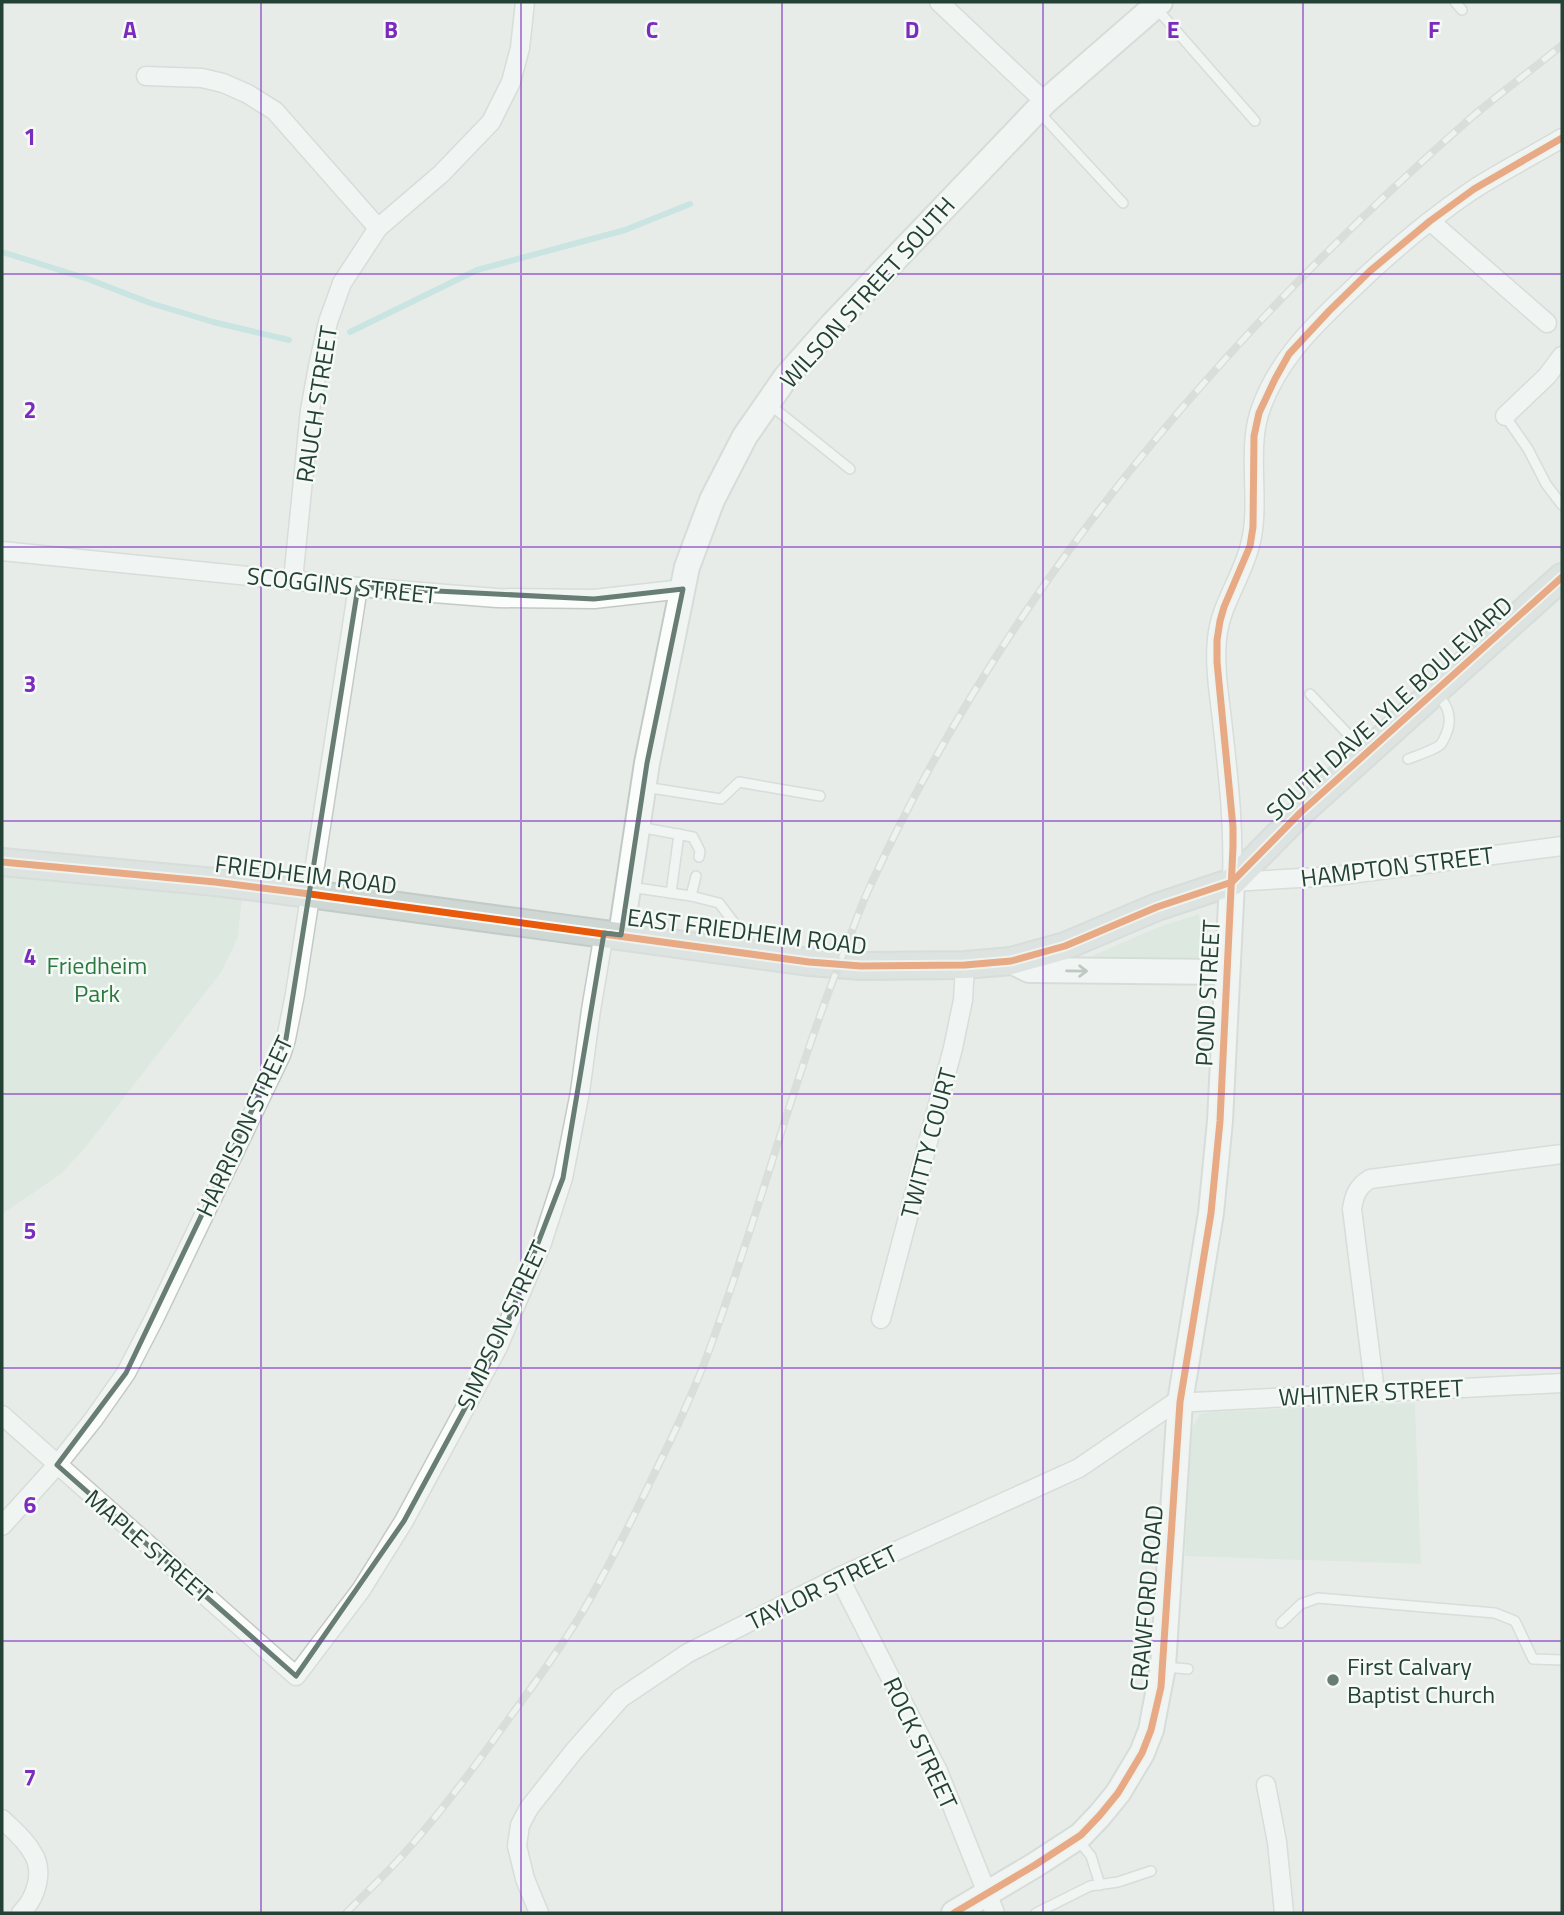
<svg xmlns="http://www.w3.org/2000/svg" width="1564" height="1915" font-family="'Titillium Web',sans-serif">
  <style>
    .green { fill: #d0e5d4 }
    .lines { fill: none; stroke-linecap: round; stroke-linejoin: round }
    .stream { stroke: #a7dada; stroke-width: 6 }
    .lane-casing { stroke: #c4c9c6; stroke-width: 12 }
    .street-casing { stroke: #c4c9c6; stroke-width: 21 }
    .secondary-casing { stroke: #c2cac6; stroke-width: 28 }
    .primary-casing { stroke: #c2cbc7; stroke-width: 30 }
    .lane { stroke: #fbfcfc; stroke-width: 9 }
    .street { stroke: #fbfcfc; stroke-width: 18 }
    .secondary { stroke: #fbfcfc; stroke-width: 24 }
    .primary { stroke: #cfd7d4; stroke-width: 26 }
    .rail-casing { stroke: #c8cdca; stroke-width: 8 }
    .rail { stroke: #f6faf7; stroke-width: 5; stroke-dasharray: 16; stroke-linecap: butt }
    .cycleway-casing { stroke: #f6faf7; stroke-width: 11 }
    .cycleway { stroke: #e8590c; stroke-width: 7 }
    .oneway { stroke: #8f9e98 }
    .marked { fill: none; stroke: #687d74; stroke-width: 5; stroke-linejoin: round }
    .grid { fill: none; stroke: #7b2cbf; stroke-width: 2; stroke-opacity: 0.55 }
    .poi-dot { fill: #687d74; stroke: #f6faf7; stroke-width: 2.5 }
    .labels { text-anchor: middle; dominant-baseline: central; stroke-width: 5; stroke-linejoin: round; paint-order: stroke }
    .street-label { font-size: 24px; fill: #234135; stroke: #f6faf7 }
    .park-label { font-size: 24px; fill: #2c7940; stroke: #f6faf7 }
    .poi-label { font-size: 24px; fill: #234135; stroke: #f6faf7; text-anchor: start }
    .grid-label { font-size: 23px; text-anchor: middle; font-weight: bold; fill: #7b2cbf; stroke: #f6faf7; stroke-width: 5; stroke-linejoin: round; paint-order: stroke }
  </style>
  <rect width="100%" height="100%" fill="#e7ece9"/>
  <!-- green -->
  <g class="green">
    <path d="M2,873L242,897L238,937L222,971L85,1148L61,1174L2,1214Z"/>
    <path d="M1199,914L1201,931L1199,964L1086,961L1087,958L1161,926Z"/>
    <path d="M1415,1403L1421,1564L1185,1556L1191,1430L1200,1414L1210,1412Z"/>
  </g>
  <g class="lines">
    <!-- stream -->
    <g class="stream">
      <path d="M2,252L88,279L150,303L213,322L289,340"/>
      <path d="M350,332L477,270L625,230L690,204"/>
    </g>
    <defs>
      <g id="lane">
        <path d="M1455,2L1462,10"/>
        <path d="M1157,9L1255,121"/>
        <path d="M1039,112L1123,203"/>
        <path d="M769,404L850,469"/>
        <path d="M1505,416L1528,449L1546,484L1562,505"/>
        <path d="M1310,694L1365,752"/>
        <path d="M1408,759C1416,756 1434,750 1440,745C1444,741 1446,734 1448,729C1452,713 1446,704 1436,693"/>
        <path d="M645,787L721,799L739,782L820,796"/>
        <path d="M639,827L693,837L700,851L699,857"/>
        <path d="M630,887L691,896L696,876"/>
        <path d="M671,893L679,834"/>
        <path d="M691,896L719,903L735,924L737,939L735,951"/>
        <path d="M1281,1623L1301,1604L1318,1598L1495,1613L1515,1621L1533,1659L1562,1660"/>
        <path d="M1165,1667L1188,1669"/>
        <path d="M1078,1840L1091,1856L1100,1885"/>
        <path d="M1036,1913L1090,1886L1118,1882L1151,1871"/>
      </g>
      <g id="street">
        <path d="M939,2L1045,102"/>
        <path d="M146,76L202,78L223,83L248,94L275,111L378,228"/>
        <path d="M1562,138C1532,156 1500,172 1471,191C1427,221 1387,255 1349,292C1312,327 1275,363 1259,414C1247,455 1261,505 1250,545C1242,578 1220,605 1217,639C1214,668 1220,700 1223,729C1229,782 1234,829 1232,882L1335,876L1562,846"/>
        <path d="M1430,221L1547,323"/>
        <path d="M1505,416L1547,376L1562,356"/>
        <path d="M2,551L358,587L497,598L594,599L683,589"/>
        <path d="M293,580L310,410L318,366L328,322L342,283L378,228L441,174L491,122L511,82L520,48L525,2"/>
        <path d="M881,1319L953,1048L963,1000L965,965"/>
        <path d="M1375,1392L1352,1209C1354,1195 1358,1186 1370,1179L1562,1154"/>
        <path d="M2,1415L296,1676L361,1590L404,1521L498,1347L542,1243L563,1178L580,1092L591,1010L604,933"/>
        <path d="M2,1526L57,1465L93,1420L126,1373L154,1319L281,1055L286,1039L295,994L358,587"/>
        <path d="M839,1577L938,1771L995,1913"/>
        <path d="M1266,1785L1277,1842L1284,1913"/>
        <path d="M2,1819C12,1829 25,1839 32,1852C45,1871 36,1898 21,1913"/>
        <path d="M539,1913L525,1879L517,1846L520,1825L529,1808L574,1751L621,1698L688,1653L839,1577L1079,1468L1174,1403L1562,1383"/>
      </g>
      <g id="secondary">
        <path d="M621,935L647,763L687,567L712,500L745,436L786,377L833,324L1045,102L1160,2"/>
        <path d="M1011,961L1029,970L1226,972"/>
        <path d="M954,1913L1035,1865L1081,1835L1100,1815L1118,1793L1142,1753L1151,1730L1163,1667L1180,1402L1211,1213L1220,1121L1232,882"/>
      </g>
      <path id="primary" d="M2,862L215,882L310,894L809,962L861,966L965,965L1011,961L1065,946L1157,907L1232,882L1301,812L1562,577"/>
    </defs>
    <!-- lane casing -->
    <use href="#lane" class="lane-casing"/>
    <!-- street casing -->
    <use href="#street" class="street-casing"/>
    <!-- secondary casing -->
    <use href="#secondary" class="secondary-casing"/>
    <!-- primary casing -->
    <use href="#primary" class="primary-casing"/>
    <!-- lane -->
    <use href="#lane" class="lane"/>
    <!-- street -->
    <use href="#street" class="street"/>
    <!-- secondary -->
    <use href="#secondary" class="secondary"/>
    <!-- primary -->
    <use href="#primary" class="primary"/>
    <defs>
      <path id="rail" d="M346,1913C367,1892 389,1871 409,1848C447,1805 480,1759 513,1713C540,1676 567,1639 590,1599C614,1556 636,1512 657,1468C674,1434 690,1399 704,1364C755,1229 790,1089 843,954C853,930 861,904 873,880C1010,584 1229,330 1473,116C1502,92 1533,69 1562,45"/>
    </defs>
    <!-- rail casing -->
    <use href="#rail" class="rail-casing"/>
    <!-- rail -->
    <use href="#rail" class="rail"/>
    <defs>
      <g id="cycleway">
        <path d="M2,862L215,882L310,894L809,962L861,966L965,965L1011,961L1065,946L1157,907L1232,882L1301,812L1562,577"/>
        <path d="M954,1913L1035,1865L1081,1835L1100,1815L1118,1793L1142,1753L1151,1730L1161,1687L1180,1402L1211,1213L1220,1121L1233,847V827L1217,662V640L1220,621L1224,607L1250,546L1253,527L1254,436L1259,413L1275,379L1289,354L1329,311L1370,271L1430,221L1474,189L1562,138"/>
      </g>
    </defs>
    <!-- cycleway casing -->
    <use href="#cycleway" class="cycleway-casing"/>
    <!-- cycleway -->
    <use href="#cycleway" class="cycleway"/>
  </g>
  <!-- one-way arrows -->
  <defs><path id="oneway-shaft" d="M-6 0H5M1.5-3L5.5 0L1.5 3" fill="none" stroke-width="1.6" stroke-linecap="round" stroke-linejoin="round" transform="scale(1.75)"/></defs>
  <use class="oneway" href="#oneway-shaft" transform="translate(1077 971) rotate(1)"/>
  <!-- marked area -->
  <path d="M0 0H1564V1915H0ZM358,587L594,599L683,589L647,763L621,935L604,933L563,1178L498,1347L404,1521L296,1676L57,1465L126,1373L286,1039Z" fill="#e7ece9" fill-opacity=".55" fill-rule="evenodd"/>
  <path class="marked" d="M358,587L594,599L683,589L647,763L621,935L604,933L563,1178L498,1347L404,1521L296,1676L57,1465L126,1373L286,1039Z"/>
  <!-- grid -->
  <path class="grid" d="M261,2V1913M521,2V1913M782,2V1913M1043,2V1913M1303,2V1913M2,274H1562M2,547H1562M2,821H1562M2,1094H1562M2,1368H1562M2,1641H1562"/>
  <!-- markers -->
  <circle class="poi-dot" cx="1333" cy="1680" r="7"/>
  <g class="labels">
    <!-- street labels -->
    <g class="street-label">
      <text transform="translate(867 292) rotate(-48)">WILSON STREET SOUTH</text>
      <text transform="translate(316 404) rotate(-81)">RAUCH STREET</text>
      <text transform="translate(342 585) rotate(6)">SCOGGINS STREET</text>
      <text transform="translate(1389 708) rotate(-42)">SOUTH DAVE LYLE BOULEVARD</text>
      <text transform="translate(1397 866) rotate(-7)">HAMPTON STREET</text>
      <text transform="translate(306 874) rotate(7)">FRIEDHEIM ROAD</text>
      <text transform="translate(747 931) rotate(7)">EAST FRIEDHEIM ROAD</text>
      <text transform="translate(1207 993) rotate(-87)">POND STREET</text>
      <text transform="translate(244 1126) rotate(-65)">HARRISON STREET</text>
      <text transform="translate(928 1143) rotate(-75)">TWITTY COURT</text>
      <text transform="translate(502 1325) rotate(-65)">SIMPSON STREET</text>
      <text transform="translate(1371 1392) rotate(-3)">WHITNER STREET</text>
      <text transform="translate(149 1546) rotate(41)">MAPLE STREET</text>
      <text transform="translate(822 1587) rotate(-26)">TAYLOR STREET</text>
      <text transform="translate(1146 1598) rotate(-85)">CRAWFORD ROAD</text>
      <text transform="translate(921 1743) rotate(65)">ROCK STREET</text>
    </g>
    <!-- park labels -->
    <g class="park-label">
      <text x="97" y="965">Friedheim<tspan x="97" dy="28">Park</tspan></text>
    </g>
    <!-- poi labels -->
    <g class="poi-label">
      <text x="1347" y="1666">First Calvary<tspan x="1347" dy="28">Baptist Church</tspan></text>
    </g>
  </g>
  <g class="grid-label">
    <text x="130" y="38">A</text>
    <text x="391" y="38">B</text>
    <text x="652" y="38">C</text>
    <text x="912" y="38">D</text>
    <text x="1173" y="38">E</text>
    <text x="1434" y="38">F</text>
    <text x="30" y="145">1</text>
    <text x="30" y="418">2</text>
    <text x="30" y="692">3</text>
    <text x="30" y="965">4</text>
    <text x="30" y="1239">5</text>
    <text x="30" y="1513">6</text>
    <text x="30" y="1786">7</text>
  </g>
  <!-- border -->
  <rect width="1564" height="1915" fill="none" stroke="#234135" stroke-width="7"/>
</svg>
